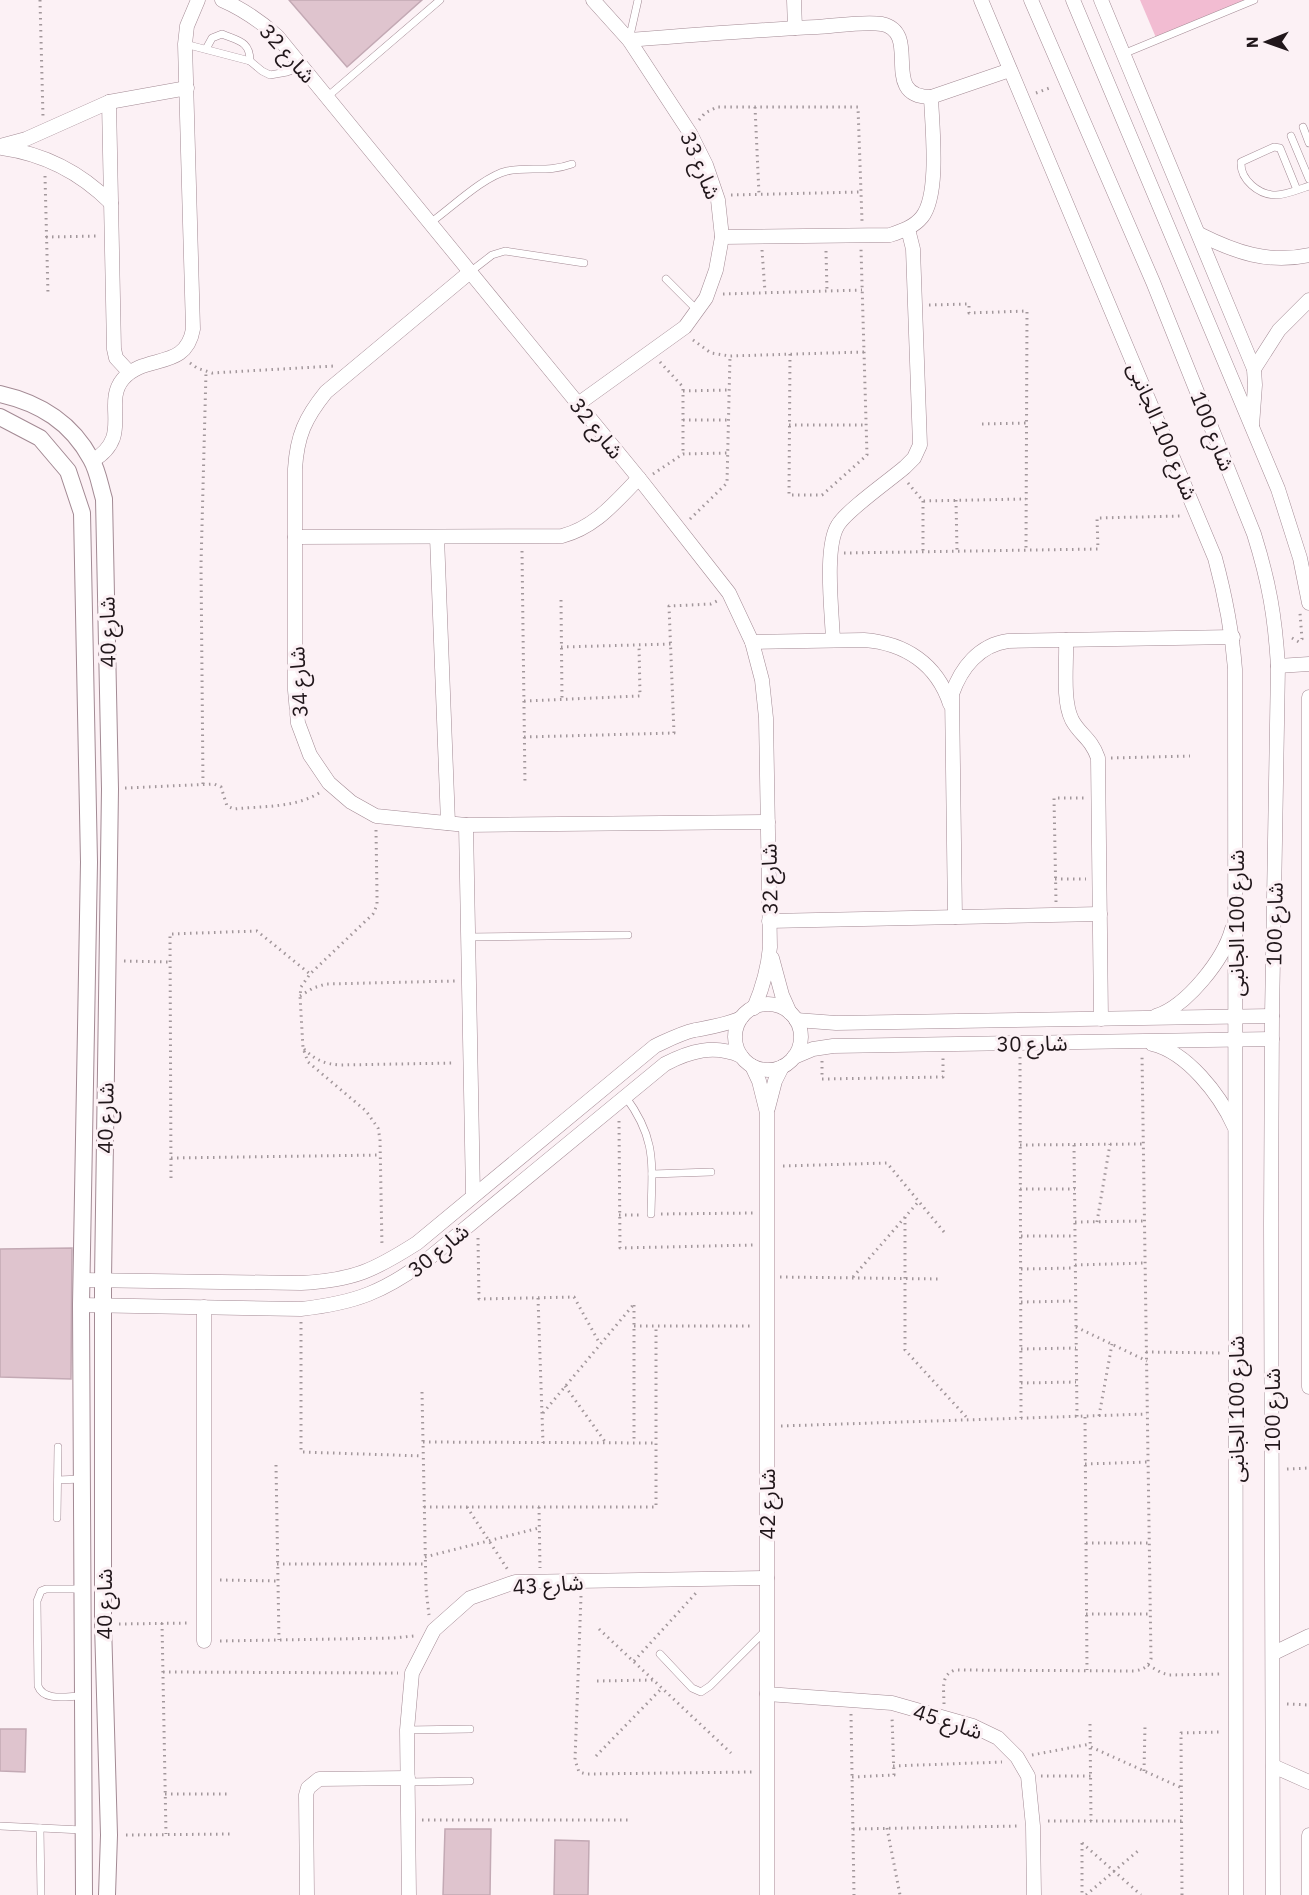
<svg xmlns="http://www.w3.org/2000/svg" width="1309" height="1895" font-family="'IBM Plex Sans','Noto Sans Arabic',sans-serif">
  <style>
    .green { fill: #f2bcd2 }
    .building { fill: #dfc4ce; stroke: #c3a9b4; stroke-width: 1.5 }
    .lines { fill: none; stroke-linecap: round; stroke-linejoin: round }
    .service-casing { stroke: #a38a94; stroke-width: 8 }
    .minor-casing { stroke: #a38a94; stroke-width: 15 }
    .tertiary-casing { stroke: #a38a94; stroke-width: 18 }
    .path { stroke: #a2979b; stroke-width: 3; stroke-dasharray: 1.5 4.5; stroke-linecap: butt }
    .service { stroke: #fff; stroke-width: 7 }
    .minor { stroke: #fff; stroke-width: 14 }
    .tertiary { stroke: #fff; stroke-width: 16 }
    .labels { text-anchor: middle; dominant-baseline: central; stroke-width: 6; stroke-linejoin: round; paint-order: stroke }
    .street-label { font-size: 21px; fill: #21171b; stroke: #fcf1f5 }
  </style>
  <rect width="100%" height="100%" fill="#fcf1f5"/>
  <!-- green -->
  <path class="green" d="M1140,0H1254L1157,40Z"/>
  <!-- building -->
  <g class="building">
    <path d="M289,0H422L347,67Z"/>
    <path d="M72,1248L71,1379L0,1377V1249Z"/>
    <path d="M0,1729H26L25,1772L0,1771Z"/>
    <path d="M445,1829H491L490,1895H443Z"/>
    <path d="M555,1840L589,1841L588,1895H554Z"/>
  </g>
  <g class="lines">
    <defs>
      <g id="service">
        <path d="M629,40L638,0"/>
        <path d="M185,44L250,61L262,71L270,75L287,72L302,67"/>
        <path d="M206,49L212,38L222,34C238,41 250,41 250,61"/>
        <path d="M1123,54L1254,0"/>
        <path d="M327,97L440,0"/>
        <path d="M1303,127L1309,143"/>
        <path d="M1291,136L1309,179"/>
        <path d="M1297,190L1280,148L1274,147L1241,162C1240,180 1259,195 1276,195C1287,195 1299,189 1309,186"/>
        <path d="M430,223C450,209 484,176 507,171C531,166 547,173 572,164"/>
        <path d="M470,272L492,255L505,251L584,263"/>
        <path d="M666,279L698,311"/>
        <path d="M468,937L628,935"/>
        <path d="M625,1096C657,1139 652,1163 651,1214"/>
        <path d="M652,1174L711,1172"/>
        <path d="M58,1480L81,1479"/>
        <path d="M57,1518L58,1447"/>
        <path d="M82,1589H46L41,1591L37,1601L38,1686C44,1702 68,1696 82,1696"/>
        <path d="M660,1654L692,1688L701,1692L710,1686L765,1631"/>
        <path d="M407,1730L470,1729"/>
        <path d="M408,1782L470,1781"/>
        <path d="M0,1826L82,1830"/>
        <path d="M40,1828L41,1895"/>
      </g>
      <g id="minor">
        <path d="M222,0C243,9 260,21 277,36L642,482L729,593L752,642L762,680L766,718L770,947C768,969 763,987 754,1008"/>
        <path d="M794,0L795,28"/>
        <path d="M981,0L1215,558C1225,595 1232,630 1235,669L1236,1895"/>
        <path d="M1031,0L1153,282L1254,534C1269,582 1275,616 1278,666L1272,1016L1271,1223L1273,1895"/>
        <path d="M1073,0L1278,489L1300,558L1309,603"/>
        <path d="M1101,0L1254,369L1255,385L1252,426"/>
        <path d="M629,40C692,35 755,30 817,27C836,26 864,21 882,24C923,33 878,97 931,97L1010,70"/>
        <path d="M109,102L114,349L116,358L129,372"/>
        <path d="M0,146L26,139L109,102L187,88"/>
        <path d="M2,148C45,154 80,172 111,203"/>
        <path d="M1199,234C1235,252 1268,264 1309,255"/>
        <path d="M722,237L890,235C902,231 914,227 922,217C940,194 932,126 931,97"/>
        <path d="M470,272L326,392C305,418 297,436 295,469V690L298,723L310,755L329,783L351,802L376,816L466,825L768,822"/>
        <path d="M1254,369L1279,330L1309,300"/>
        <path d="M578,404L685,327L706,298L716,270L722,237L718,200L706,165L690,133L629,40L593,0"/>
        <path d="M92,461C134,437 102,404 123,379C145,353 186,371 193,329L185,44L187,26L198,0"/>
        <path d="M295,537L562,536C596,527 615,502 639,478"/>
        <path d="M437,537L448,823"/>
        <path d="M833,640C832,612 824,547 838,525C847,510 890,480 905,467L914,458L920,445L913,249L908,229"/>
        <path d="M1066,640C1067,663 1062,700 1072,720C1080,735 1091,738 1098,758L1101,1019"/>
        <path d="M752,642L864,640C905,643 937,664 950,704"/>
        <path d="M1278,666L1309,664"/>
        <path d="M1309,697V1387"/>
        <path d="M466,825L473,1195"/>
        <path d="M955,917L952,694C961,668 979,645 1008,641L1233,637"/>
        <path d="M769,921L1100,914"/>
        <path d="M772,958L782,995L790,1013"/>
        <circle cx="768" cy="1037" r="33"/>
        <path d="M1156,1016C1187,1006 1224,959 1232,929"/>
        <path d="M796,1020L836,1023L1272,1016"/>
        <path d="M1152,1044C1187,1052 1220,1095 1234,1126"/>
        <path d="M794,1057L813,1049L833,1046L1272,1039"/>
        <path d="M752,1066L759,1081L767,1113V1895"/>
        <path d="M768,1108L775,1081L782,1067"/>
        <path d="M81,1280L301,1283C354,1280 373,1271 417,1243L655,1046C668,1040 681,1033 695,1030C711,1027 726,1025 741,1018"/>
        <path d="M81,1305L301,1309C355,1303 384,1292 428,1259L665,1064C690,1051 714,1044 741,1056"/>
        <path d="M204,1641V1307"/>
        <path d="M1274,1653L1309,1636"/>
        <path d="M767,1694L892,1703L973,1726L998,1738L1017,1757L1028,1776L1033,1826L1034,1895"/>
        <path d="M1273,1766L1309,1782"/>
        <path d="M307,1895L306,1795L308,1788L319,1779L408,1778"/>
        <path d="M409,1895L407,1730L412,1673L434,1630L470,1598L515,1582L767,1578"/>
        <path d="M1309,1895V1835"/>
      </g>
      <g id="tertiary">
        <path d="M0,394C40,403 71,422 91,459C98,471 100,486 104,499L110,789L103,1280V1624L109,1835L107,1895"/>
        <path d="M0,417L40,438L68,471L82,513L89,862L81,1305L84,1895"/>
      </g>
    </defs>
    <!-- service casing -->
    <use href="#service" class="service-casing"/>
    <!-- minor casing -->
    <use href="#minor" class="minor-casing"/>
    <!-- tertiary casing -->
    <use href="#tertiary" class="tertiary-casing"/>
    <!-- path -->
    <g class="path">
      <path d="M40,0L43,117"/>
      <path d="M1036,93L1052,87"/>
      <path d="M755,107L759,194"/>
      <path d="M699,120L705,113L717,107H858L862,221"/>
      <path d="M45,176L48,294"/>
      <path d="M731,195L861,192"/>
      <path d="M46,237L99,236"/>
      <path d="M762,250L765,292"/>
      <path d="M826,251L827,291"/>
      <path d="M723,294L862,290"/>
      <path d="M929,305L969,304V313L1027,311L1026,549"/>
      <path d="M693,340L711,353L730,356L864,352"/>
      <path d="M790,354L789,495H822L867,455L861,249"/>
      <path d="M660,362L683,387V454"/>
      <path d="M190,363L197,368L212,373L334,366"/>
      <path d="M683,391L729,390"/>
      <path d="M683,420H728"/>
      <path d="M982,424L1026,423"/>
      <path d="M789,425H866"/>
      <path d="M653,474L683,454L727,453"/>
      <path d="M908,483L923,501L1026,499"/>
      <path d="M956,500L957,551"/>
      <path d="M923,501V551"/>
      <path d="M690,519L727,483L730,356"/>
      <path d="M522,551L525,785"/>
      <path d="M844,553L1098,549L1097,518L1181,516"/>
      <path d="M561,600L562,700"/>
      <path d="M1292,638L1299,642L1302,639L1300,613"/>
      <path d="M561,647L671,644"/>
      <path d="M524,701L640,696L639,645"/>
      <path d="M524,737L674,733L669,606L711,604L717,601"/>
      <path d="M1111,758L1190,756"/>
      <path d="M203,784L201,565L206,372"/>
      <path d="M125,788L214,784L221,787L227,806L234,809C262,806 295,808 319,793"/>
      <path d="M376,830L377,895V905L373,914L310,974L301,987L300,996L303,1048L308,1062L366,1111L378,1128L380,1139L382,1247"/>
      <path d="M1055,879H1086"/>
      <path d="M1056,902L1054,798H1085"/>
      <path d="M124,961L170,962"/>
      <path d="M300,996L313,988L326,984L455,981"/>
      <path d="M304,1049C315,1060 325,1064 340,1065L455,1063"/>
      <path d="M1020,1057L1021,1418"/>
      <path d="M822,1061V1079L943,1077V1058"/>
      <path d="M619,1121L620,1248L753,1245"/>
      <path d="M1020,1145L1143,1144"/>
      <path d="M1074,1145L1077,1417"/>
      <path d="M171,1158L380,1155"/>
      <path d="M783,1166L887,1163L944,1232"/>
      <path d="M171,1178L170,934L257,931L310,974"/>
      <path d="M1020,1189H1075"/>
      <path d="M661,1214L753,1213"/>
      <path d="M619,1215H639"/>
      <path d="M905,1217V1350L969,1420"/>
      <path d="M1075,1222L1144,1221"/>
      <path d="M1097,1222L1110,1144"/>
      <path d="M1021,1236H1075"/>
      <path d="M478,1238L479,1299L574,1297L600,1344"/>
      <path d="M1075,1265L1145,1263"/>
      <path d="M1021,1269L1075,1268"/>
      <path d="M780,1277L941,1279"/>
      <path d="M853,1277L919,1201"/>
      <path d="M538,1298L543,1443"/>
      <path d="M1021,1302L1075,1301"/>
      <path d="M634,1305V1443"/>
      <path d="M301,1322V1452L423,1456"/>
      <path d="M634,1326H753"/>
      <path d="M1076,1327L1147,1361"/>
      <path d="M1021,1349L1076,1348"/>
      <path d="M1146,1352L1223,1353"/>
      <path d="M1021,1383L1076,1382"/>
      <path d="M565,1386L606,1443"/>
      <path d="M422,1392L426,1589L429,1615"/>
      <path d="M543,1413L634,1304"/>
      <path d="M1099,1416L1112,1344"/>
      <path d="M1085,1417L1087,1670"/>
      <path d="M781,1426L1147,1414"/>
      <path d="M423,1442L656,1443"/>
      <path d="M1085,1464L1148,1462"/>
      <path d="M276,1465L279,1640"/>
      <path d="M1287,1469L1309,1468"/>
      <path d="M424,1507H656V1326"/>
      <path d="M467,1507L508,1570"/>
      <path d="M539,1507L540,1568"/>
      <path d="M1086,1543H1149"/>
      <path d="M425,1557L539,1528"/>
      <path d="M277,1564H425"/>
      <path d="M220,1580L278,1581"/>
      <path d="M581,1596L575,1760L579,1772L586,1774L753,1772"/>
      <path d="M1086,1614H1151"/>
      <path d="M162,1623L166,1834"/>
      <path d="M119,1624L190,1623"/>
      <path d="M599,1629L731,1753"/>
      <path d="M220,1641L393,1638L414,1636"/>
      <path d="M634,1661L696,1593"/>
      <path d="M1148,1665L1162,1673L1169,1675L1222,1674"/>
      <path d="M163,1672L398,1673"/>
      <path d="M597,1681L653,1680"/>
      <path d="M944,1704C944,1690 940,1675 955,1670L1135,1671C1144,1669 1148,1667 1151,1659L1142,1055"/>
      <path d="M1287,1704L1309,1705"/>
      <path d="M851,1714L854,1895"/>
      <path d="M1090,1724L1091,1821"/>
      <path d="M1091,1747L1182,1788"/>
      <path d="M1032,1755L1090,1744"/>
      <path d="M596,1756L662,1688"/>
      <path d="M893,1766L1002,1762"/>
      <path d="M1144,1771L1145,1726"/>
      <path d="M1041,1776H1091"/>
      <path d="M852,1777L894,1775L892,1717"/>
      <path d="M165,1794H230"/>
      <path d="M422,1820H630"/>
      <path d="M1048,1821H1182"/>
      <path d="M887,1828L900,1895"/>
      <path d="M853,1829L1019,1826"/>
      <path d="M126,1835L232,1834"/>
      <path d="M1082,1843L1141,1895"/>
      <path d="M1082,1843V1895"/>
      <path d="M1086,1895L1139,1850"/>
      <path d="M1182,1895L1181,1733L1221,1732"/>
    </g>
    <!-- service -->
    <use href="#service" class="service"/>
    <!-- minor -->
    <use href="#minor" class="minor"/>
    <!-- tertiary -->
    <use href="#tertiary" class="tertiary"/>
  </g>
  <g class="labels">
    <!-- street labels -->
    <g class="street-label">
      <text transform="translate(288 53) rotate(48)">شارع 32</text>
      <text transform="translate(701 165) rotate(67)">شارع 33</text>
      <text transform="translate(597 428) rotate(51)">شارع 32</text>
      <text transform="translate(1163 431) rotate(67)">شارع 100 الجانبى</text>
      <text transform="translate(1213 431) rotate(68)">شارع 100</text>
      <text transform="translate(107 632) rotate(-91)">شارع 40</text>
      <text transform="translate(298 682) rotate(-93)">شارع 34</text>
      <text transform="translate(769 879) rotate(-91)">شارع 32</text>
      <text transform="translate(1236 923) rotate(-90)">شارع 100 الجانبى</text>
      <text transform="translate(1274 924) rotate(-89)">شارع 100</text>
      <text transform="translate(1032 1043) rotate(-1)">شارع 30</text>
      <text transform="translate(105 1118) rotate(-89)">شارع 40</text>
      <text transform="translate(438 1250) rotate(-39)">شارع 30</text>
      <text transform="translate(1236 1409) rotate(-90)">شارع 100 الجانبى</text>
      <text transform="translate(1272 1410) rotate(-90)">شارع 100</text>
      <text transform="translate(767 1504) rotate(-90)">شارع 42</text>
      <text transform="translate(548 1584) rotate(-4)">شارع 43</text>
      <text transform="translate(104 1604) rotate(-90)">شارع 40</text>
      <text transform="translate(948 1721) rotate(18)">شارع 45</text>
    </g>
  </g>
  <!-- north arrow -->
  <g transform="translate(1267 42) rotate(269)" stroke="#fcf1f5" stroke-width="4.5" paint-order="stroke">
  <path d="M0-4.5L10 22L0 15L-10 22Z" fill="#21171b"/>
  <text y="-9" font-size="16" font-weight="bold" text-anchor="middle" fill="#21171b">N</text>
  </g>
</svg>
